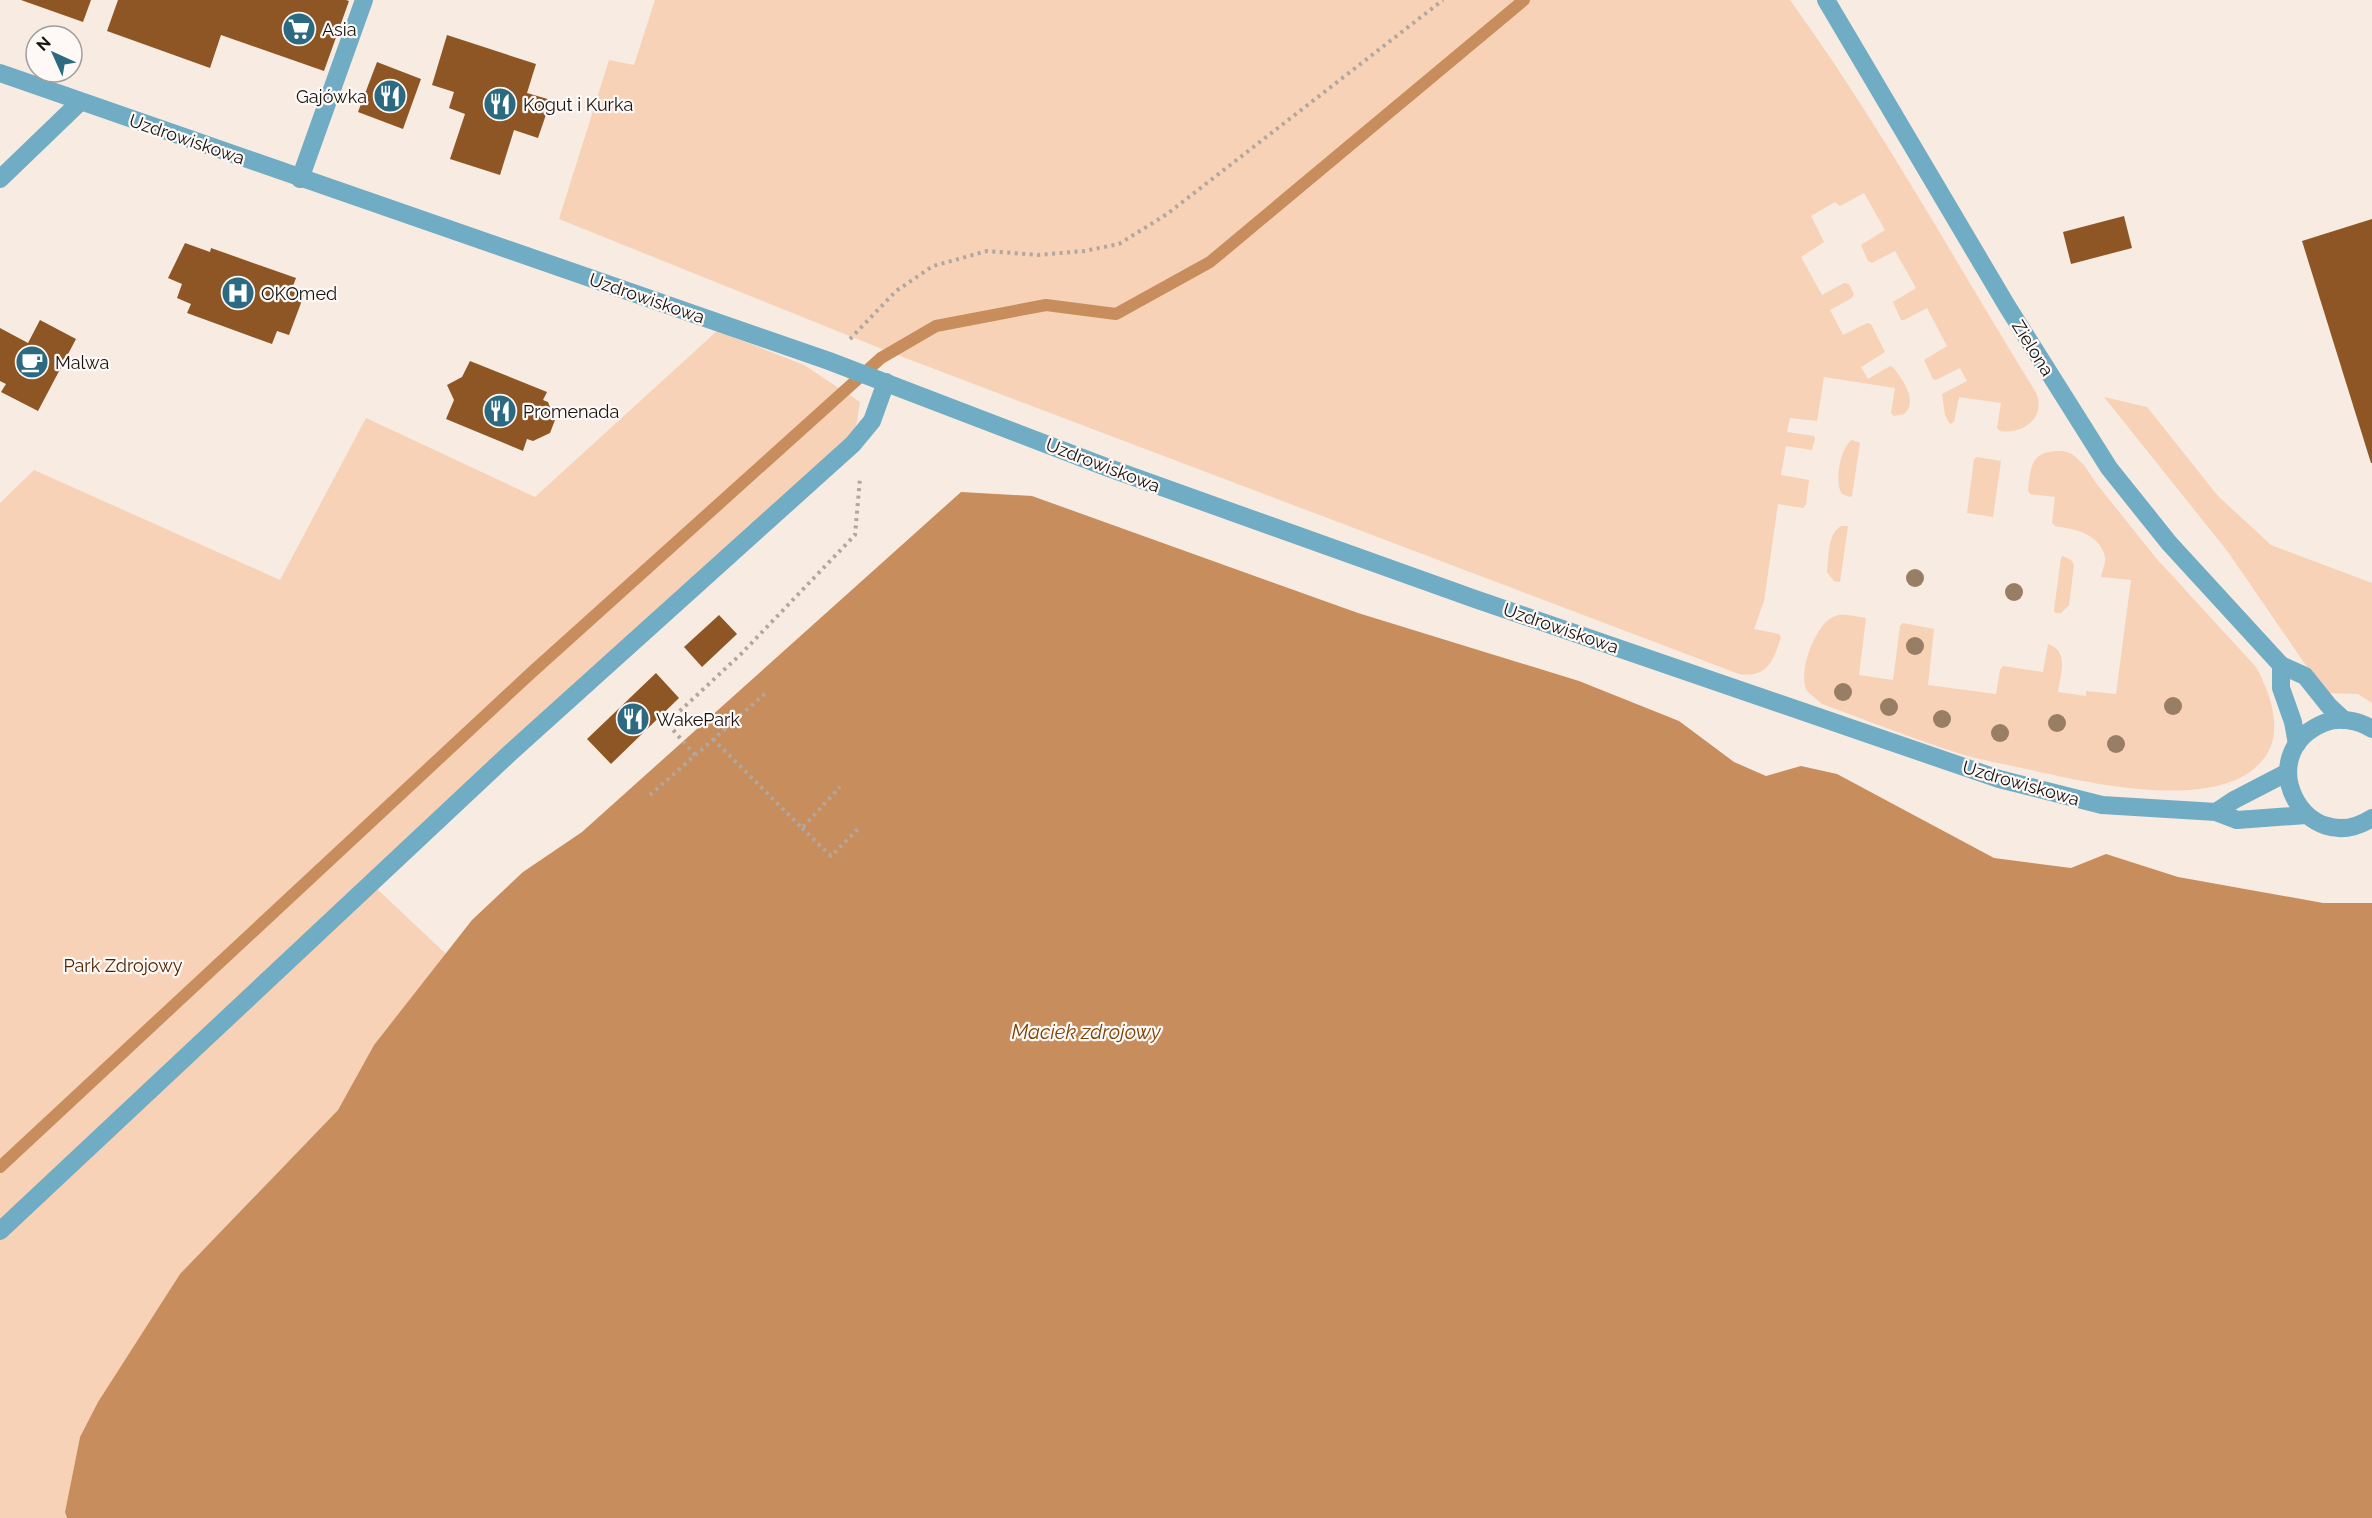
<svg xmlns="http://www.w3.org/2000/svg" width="2372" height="1518" font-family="Raleway,sans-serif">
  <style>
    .green { fill: #f7d2b6 }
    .water { fill: #c88d5c }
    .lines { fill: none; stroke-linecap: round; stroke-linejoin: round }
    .stream { stroke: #c88d5c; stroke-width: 12 }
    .building { fill: #8d5624 }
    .path { stroke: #b1a7a0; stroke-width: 4; stroke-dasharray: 3 4.5; stroke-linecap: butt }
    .lane { stroke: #70acc3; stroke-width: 18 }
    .street { stroke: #70acc3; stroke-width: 18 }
    .tree { fill: #997e66 }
    .labels { text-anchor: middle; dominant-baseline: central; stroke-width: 4.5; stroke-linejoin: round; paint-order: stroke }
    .poi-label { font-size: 18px; fill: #171310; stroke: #fef9f6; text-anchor: start }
    .street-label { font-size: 18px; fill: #171310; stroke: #fef9f6 }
    .park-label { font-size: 18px; fill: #4c2500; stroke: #fef9f6 }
    .water-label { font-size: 20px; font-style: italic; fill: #7c4406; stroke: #fef9f6 }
  </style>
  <rect width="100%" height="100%" fill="#f7ebe2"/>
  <!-- green -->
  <g class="green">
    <path d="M655,0H1790C1880,124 1954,260 2035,391C2048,416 2024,435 2000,431L1997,428L2001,403L1959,397L1954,422L1950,424L1945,415L1942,394L1967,381L1960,368L1936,380L1933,379L1924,360L1947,346L1927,308L1904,320H1901L1893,302L1916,288L1895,251L1872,263L1868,261L1861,245L1885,230L1864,193L1840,206L1835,202L1811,216L1824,242L1801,257L1822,295L1844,283L1849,284L1854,294L1852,298L1830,310L1843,335L1867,323L1871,324L1885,352L1861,367L1868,379L1890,366L1893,367C1902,379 1919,401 1904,414L1894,416L1891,413L1895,388L1824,377L1817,421L1790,418L1787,432L1814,436L1815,439L1812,450L1786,446L1781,475L1809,480L1806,504L1803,508L1778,504L1764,601L1754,629L1779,634L1781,637C1773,661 1768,678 1739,674L887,351L559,219L609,60L634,65Z"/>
    <path d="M717,331L804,365L860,402L853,444L376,888L446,954L374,1045L338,1110L180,1274L98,1402L80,1437L65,1512L67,1518H0V503L34,470L280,580L366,418L535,497Z"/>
    <path d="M2104,397L2147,407L2218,496L2271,545L2372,583V703L2358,694L2325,693L2228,552Z"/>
    <path d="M1852,440L1860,443L1852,496L1850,497L1842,494C1834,483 1840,447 1852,440Z"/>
    <path d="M2063,451L2072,454L2084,465L2096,483L2156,558L2256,667C2270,692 2284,731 2265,757C2224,815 2089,783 2031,770C2009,765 1986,761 1964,755C1916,740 1869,721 1822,704L1807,691C1797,673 1815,625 1833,617C1843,612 1856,617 1866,618L1859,675L1893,680L1900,626L1903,623L1934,629L1928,685L1996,694L2000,670L2003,666L2043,672L2048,644C2070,651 2060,675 2058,692L2086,696V691L2116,694L2131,580L2101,577C2102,571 2106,563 2105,557C2100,533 2074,529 2055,526L2052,523L2055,497L2030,494L2028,490C2031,465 2031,450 2063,451Z"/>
    <path d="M1977,457L2001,461L1993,517L1967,513L1974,459Z"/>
    <path d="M1842,526H1848L1840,582L1834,581L1827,572C1829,558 1827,532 1842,526Z"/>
    <path d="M2063,556L2071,560L2074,565L2069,605L2061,613H2055L2054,610L2061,558Z"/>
  </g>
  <!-- water -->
  <path class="water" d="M961,492L1032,496L1358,613L1579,681L1679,721L1734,762L1766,776L1801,766L1837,774L1994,858L2071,868L2106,854L2178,877L2323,903H2372V1518H67L65,1512L80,1437L98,1402L180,1274L338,1110L374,1045L472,920L523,872L582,832Z"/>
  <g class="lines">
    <!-- stream -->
    <path class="stream" d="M0,1167L531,673L881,358L936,326L1046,305L1116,314L1210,262L1524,0"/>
  </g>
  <!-- building -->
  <g class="building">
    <path d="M21,0H91L83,22Z"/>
    <path d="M118,0H346L349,1L324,71L221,35L210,68L107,31Z"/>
    <path d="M447,35L536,64L527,93L551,100L538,138L514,130L500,175L450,159L465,114L449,108L454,92L432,85Z"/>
    <path d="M377,62L421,79L403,129L358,112Z"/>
    <path d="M2124,216L2132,248L2071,264L2063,232Z"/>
    <path d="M2372,219V463H2371L2302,241Z"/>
    <path d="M185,243L210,252L211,248L296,278L291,291L304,295L289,335L277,331L272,344L187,313L191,304L177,298L182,284L168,278Z"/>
    <path d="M40,320L76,339L38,411L1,392L6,384L0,381V328L28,343Z"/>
    <path d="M470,361L547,392L543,400L548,402L555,420L550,433L533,441L527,439L523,451L446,419L454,400L447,385L462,377Z"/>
    <path d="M719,615L737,634L702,667L684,647Z"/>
    <path d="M656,673L679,698L611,764L587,739Z"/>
  </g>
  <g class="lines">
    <!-- path -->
    <g class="path">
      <path d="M850,339L896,291L933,266L987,251L1038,255L1084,251L1119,244L1167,214L1443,0"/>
      <path d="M713,739L802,828L840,787"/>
      <path d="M695,755L667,723L741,654L855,535L860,478"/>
      <path d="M650,795L767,692"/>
      <path d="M802,828L831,856L861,826"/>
    </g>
    <!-- lane -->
    <g class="lane">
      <path d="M0,179L80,102"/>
      <path d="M0,1231L510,753L853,444L872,421L886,382"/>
    </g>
    <!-- street -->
    <g class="street">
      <path d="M1826,0L2007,306L2109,468L2169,543L2281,665L2305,676L2329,706L2344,720"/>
      <path d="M0,73L829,361L1106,467L1475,599L1999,779L2102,805L2216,812L2237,820L2306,815"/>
      <path d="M300,179L364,0"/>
      <path d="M2281,665V688L2293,722L2297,744"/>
      <path d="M2372,729C2358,720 2339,717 2324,723C2249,754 2305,861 2372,818"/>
      <path d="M2216,812L2234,800L2288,772"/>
    </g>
  </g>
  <!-- trees -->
  <g class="tree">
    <circle cx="1915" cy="578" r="9"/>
    <circle cx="2014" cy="592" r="9"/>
    <circle cx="1915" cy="646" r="9"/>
    <circle cx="1843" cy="692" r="9"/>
    <circle cx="2173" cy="706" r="9"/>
    <circle cx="1889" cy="707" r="9"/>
    <circle cx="1942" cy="719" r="9"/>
    <circle cx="2057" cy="723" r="9"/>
    <circle cx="2000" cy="733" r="9"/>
    <circle cx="2116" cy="744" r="9"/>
  </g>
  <!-- icons -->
  <defs>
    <symbol id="supermarket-disc" viewBox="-11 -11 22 22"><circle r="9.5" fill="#2b6a80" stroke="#fef9f6"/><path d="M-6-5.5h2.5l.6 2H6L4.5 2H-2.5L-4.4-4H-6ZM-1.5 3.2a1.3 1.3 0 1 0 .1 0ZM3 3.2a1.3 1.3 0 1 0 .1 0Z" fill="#fff"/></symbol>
    <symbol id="restaurant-disc" viewBox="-11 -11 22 22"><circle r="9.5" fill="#2b6a80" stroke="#fef9f6"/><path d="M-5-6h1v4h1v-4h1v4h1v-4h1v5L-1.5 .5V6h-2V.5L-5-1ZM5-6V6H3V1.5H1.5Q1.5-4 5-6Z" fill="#fff"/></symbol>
    <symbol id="hospital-disc" viewBox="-11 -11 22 22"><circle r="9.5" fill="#2b6a80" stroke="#fef9f6"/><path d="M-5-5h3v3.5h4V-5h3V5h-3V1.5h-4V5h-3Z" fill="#fff"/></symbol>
    <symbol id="cafe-disc" viewBox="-11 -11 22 22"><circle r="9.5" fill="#2b6a80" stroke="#fef9f6"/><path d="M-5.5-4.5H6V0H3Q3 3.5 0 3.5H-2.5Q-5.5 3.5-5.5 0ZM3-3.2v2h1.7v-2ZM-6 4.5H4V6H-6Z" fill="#fff"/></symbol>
  </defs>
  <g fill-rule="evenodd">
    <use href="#supermarket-disc" x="280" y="10" width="38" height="38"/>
    <use href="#restaurant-disc" x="371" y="77" width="38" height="38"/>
    <use href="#restaurant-disc" x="481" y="85" width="38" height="38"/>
    <use href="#hospital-disc" x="219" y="274" width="38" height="38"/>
    <use href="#cafe-disc" x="13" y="343" width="38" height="38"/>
    <use href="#restaurant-disc" x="481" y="392" width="38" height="38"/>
    <use href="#restaurant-disc" x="614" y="700" width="38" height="38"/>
  </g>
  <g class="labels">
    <!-- poi labels -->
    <g class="poi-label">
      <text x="322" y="29">Asia</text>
      <text x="367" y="96" text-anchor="end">Gajówka</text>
      <text x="523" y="104">Kogut i Kurka</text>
      <text x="261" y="293">OKOmed</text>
      <text x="55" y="362">Malwa</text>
      <text x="523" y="411">Promenada</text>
      <text x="656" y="719">WakePark</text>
    </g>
    <!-- street labels -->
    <g class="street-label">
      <text transform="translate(187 139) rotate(19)">Uzdrowiskowa</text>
      <text transform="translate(647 298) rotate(19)">Uzdrowiskowa</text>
      <text transform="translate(2033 348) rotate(58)">Zielona</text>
      <text transform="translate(1103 465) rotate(21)">Uzdrowiskowa</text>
      <text transform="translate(1561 628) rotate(19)">Uzdrowiskowa</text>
      <text transform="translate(2021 783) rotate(16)">Uzdrowiskowa</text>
    </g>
    <!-- park labels -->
    <g class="park-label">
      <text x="123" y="965">Park Zdrojowy</text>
    </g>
    <!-- water labels -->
    <g class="water-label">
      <text x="1086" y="1032">Maciek zdrojowy</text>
    </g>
  </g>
  <!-- north arrow -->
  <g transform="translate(54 54) rotate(315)"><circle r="28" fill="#fef9f6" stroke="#a29d9a" stroke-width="1.5"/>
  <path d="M0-4.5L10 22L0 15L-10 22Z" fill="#2b6a80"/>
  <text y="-9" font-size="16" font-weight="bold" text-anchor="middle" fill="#171310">N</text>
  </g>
</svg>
